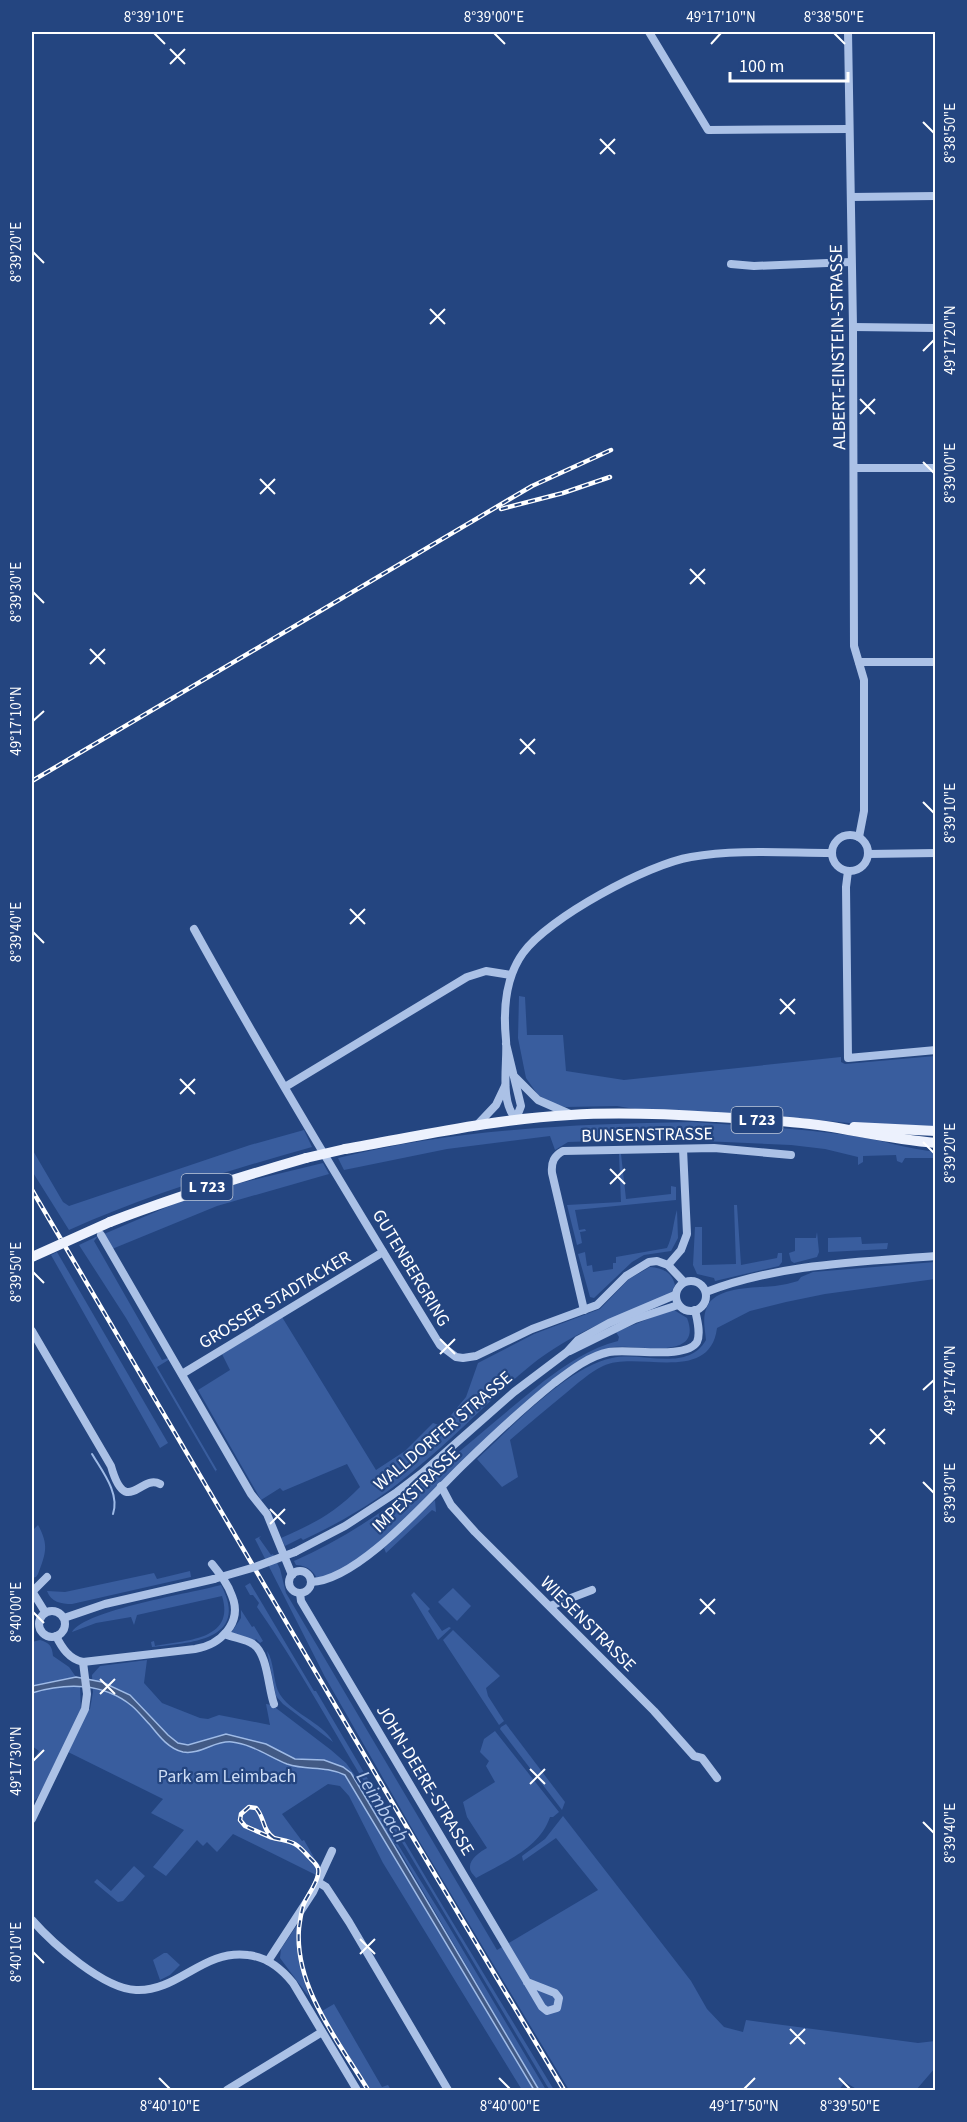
<svg xmlns="http://www.w3.org/2000/svg" width="967" height="2122" font-family="'Source Sans 3',sans-serif">
  <style>
    .green { fill: #395d9e }
    .water { fill: #425a85; stroke: #9fbbe7; stroke-width: 1.5 }
    .lines { fill: none; stroke-linecap: round; stroke-linejoin: round }
    .stream { stroke: #9fbbe7; stroke-width: 2 }
    .minor { stroke: #abc1e6; stroke-width: 8 }
    .major { stroke: #ecf1fd; stroke-width: 10 }
    .rail-casing { stroke: #fff; stroke-width: 4.5 }
    .rail { stroke: #244580; stroke-width: 2; stroke-dasharray: 7; stroke-linecap: butt }
    .minor-bridge { stroke: #abc1e6; stroke-width: 8 }
    .major-bridge { stroke: #ecf1fd; stroke-width: 10 }
    .ticks { fill: none; stroke: #fff; stroke-width: 2 }
    .labels { text-anchor: middle; dominant-baseline: central; stroke-width: 4.5; stroke-linejoin: round; paint-order: stroke }
    .shield { fill: #244580; stroke: #bdc7d9; stroke-width: 1.5 }
    .shield-label { font-size: 16px; font-weight: bold; fill: #fff }
    .street-label { font-size: 18px; fill: #fff; stroke: #244580 }
    .park-label { font-size: 18px; fill: #ceddf5; stroke: #244580 }
    .water-label { font-size: 20px; font-style: italic; fill: #b6cbee; stroke: #244580 }
    .neatline { fill: none; stroke: #fff; stroke-width: 2 }
    .ticks-label { font-size: 15px; text-anchor: middle; fill: #fff }
  </style>
  <rect width="100%" height="100%" fill="#244580"/>
  <!-- green -->
  <g class="green">
    <path d="M519,996L525,997L527,1035H563L566,1071L624,1080L841,1057V1062L845,1064L935,1056V1126L849,1123L776,1116L641,1110L617,1106L565,1107L554,1104L538,1095L526,1078L518,1038Z"/>
    <path d="M693,1122C747,1126 801,1128 854,1136C882,1140 908,1149 936,1152L935,1158H905L902,1163L897,1161L896,1155L863,1156V1162L858,1165V1157L825,1149L791,1145L658,1139L568,1142L555,1150L550,1136L447,1149L344,1170L338,1158C454,1129 574,1124 693,1122Z"/>
    <path d="M304,1130L312,1147C230,1170 147,1195 69,1230L32,1171V1149L63,1202L69,1206L250,1145Z"/>
    <path d="M619,1154H621L626,1199L671,1194V1186L676,1187V1200L575,1210L579,1230L585,1229L586,1231L580,1232L582,1243L577,1245L567,1205L621,1202Z"/>
    <path d="M323,1163L329,1174L217,1206L112,1249L104,1234L174,1204L232,1185Z"/>
    <path d="M734,1205H737L741,1265L777,1258L778,1253H782V1262L779,1266L715,1281L714,1278L697,1274L693,1265L695,1227H702V1265L736,1264Z"/>
    <path d="M677,1210L678,1238L671,1251L644,1255L632,1262L594,1298L590,1297L578,1254L585,1252L587,1266L592,1265L593,1272L613,1269V1263H616V1257L667,1248C673,1236 673,1223 677,1210Z"/>
    <path d="M817,1232L819,1252L817,1257L794,1263L791,1261L789,1253L795,1251V1238H816Z"/>
    <path d="M98,1236L94,1241L162,1360L168,1358L170,1359L157,1367L217,1470L215,1471L217,1474L126,1318L79,1245Z"/>
    <path d="M861,1237L862,1244L888,1243L887,1249L828,1252V1238Z"/>
    <path d="M57,1252L168,1443L160,1448L51,1255Z"/>
    <path d="M935,1262V1279L825,1294L786,1302L750,1311L717,1328C710,1385 636,1350 603,1366C590,1372 577,1384 566,1393C547,1409 528,1424 510,1440L518,1477L502,1487L477,1459C511,1428 567,1367 612,1358C642,1351 687,1373 706,1340C705,1329 702,1317 707,1307C716,1286 756,1288 775,1286C783,1285 791,1283 798,1281L801,1277L813,1272Z"/>
    <path d="M650,1267C662,1268 672,1272 675,1285L671,1294C622,1314 572,1332 530,1366C491,1398 457,1435 418,1467C384,1497 344,1521 303,1540L301,1538L285,1546L281,1538C313,1524 335,1513 360,1487L347,1464L283,1491L280,1488L261,1500L198,1390L230,1370L222,1354L282,1317L376,1470L405,1451L433,1423L442,1426L466,1397L478,1363L534,1334L600,1309L629,1279Z"/>
    <path d="M674,1310L687,1318C704,1362 637,1344 614,1347C597,1350 585,1359 572,1368L383,1540L349,1566L320,1584C314,1572 310,1566 296,1565L294,1561C389,1520 464,1445 544,1381C567,1364 590,1348 618,1341L619,1337L616,1332L665,1312Z"/>
    <path d="M435,1500L436,1512L432,1510L386,1553L384,1548Z"/>
    <path d="M38,1525C49,1545 46,1553 38,1574L36,1577L32,1578V1529L33,1530Z"/>
    <path d="M261,1536L259,1538L271,1555L273,1554L280,1569L286,1593L497,1950L598,1890L556,1838L523,1861L522,1856L545,1839L563,1816L691,1981L707,2009L724,2027L743,2032L746,2020L918,2043L935,2041V2068L916,2090H858L845,2082L839,2090H569L418,1839L325,1677L255,1539Z"/>
    <path d="M190,1571L191,1577L72,1604C61,1604 51,1602 47,1591L65,1592L154,1573L157,1579Z"/>
    <path d="M250,1583L314,1691H316L438,1898L554,2090H550L547,2086L405,1847C353,1769 311,1684 257,1607L259,1603L253,1595H250L245,1586Z"/>
    <path d="M221,1585C251,1641 188,1643 152,1647L151,1642L154,1641L155,1646C184,1640 236,1641 222,1596L137,1615L134,1625L131,1617L96,1623L72,1632C85,1610 192,1593 221,1585Z"/>
    <path d="M453,1588L471,1606L457,1621L438,1602Z"/>
    <path d="M414,1592L430,1609L428,1611L442,1631L449,1627L451,1628L438,1640L411,1595Z"/>
    <path d="M241,1610L252,1627L254,1626L263,1641L260,1643L256,1639L254,1641L231,1633L241,1618Z"/>
    <path d="M453,1630L500,1676L486,1688L488,1696L504,1721L499,1725L443,1640Z"/>
    <path d="M40,1640C49,1643 52,1645 53,1656L69,1667L76,1677L32,1686V1642Z"/>
    <path d="M267,1651C274,1661 273,1679 278,1691C289,1713 323,1722 333,1742L283,1704L276,1696Z"/>
    <path d="M147,1660L144,1683L162,1703L200,1718L208,1719L219,1715L270,1725L266,1704L272,1705L331,1750L346,1763L356,1777L448,1925L546,2090H539L399,1850L356,1790L534,2090H522L383,1863L349,1796L340,1786L328,1784L282,1814L302,1841L304,1840L316,1861L320,1865L316,1875L233,1834L217,1852L207,1842L203,1846L197,1840L166,1876L153,1867L184,1830L151,1813L163,1799L62,1749L38,1797L32,1803V1762L39,1751L32,1746V1693L59,1685L80,1686L81,1711L90,1709L93,1692L92,1675L100,1666Z"/>
    <path d="M506,1724L565,1802L562,1810L500,1729L501,1727Z"/>
    <path d="M495,1731L559,1812L553,1817H550C539,1849 504,1862 476,1878C474,1875 470,1872 470,1868C469,1859 480,1852 487,1848L467,1817L463,1802L495,1782L486,1766L489,1761L480,1752L484,1739Z"/>
    <path d="M134,1866L145,1876L123,1901L118,1902L94,1882L97,1879L111,1891Z"/>
    <path d="M297,1925L298,1958L309,1997L280,1958L281,1949Z"/>
    <path d="M164,1953H167L180,1965L170,1975L160,1980L153,1960Z"/>
    <path d="M334,2004L382,2087L388,2085L391,2090H369L322,2011Z"/>
  </g>
  <!-- water -->
  <path class="water" d="M76,1677L102,1682L130,1695L168,1735L178,1743L188,1745L226,1734L266,1744L295,1759L324,1760L343,1767L351,1773L539,2090H534L345,1775C323,1765 308,1771 287,1764C269,1757 252,1744 232,1742C215,1740 201,1755 183,1752C169,1749 159,1736 151,1726C145,1720 139,1712 132,1706C103,1682 65,1683 32,1693V1686Z"/>
  <g class="lines">
    <!-- stream -->
    <path class="stream" d="M92,1454C102,1471 120,1493 113,1514"/>
    <!-- minor -->
    <g class="minor">
      <path d="M649,32L708,130L849,129"/>
      <path d="M848,32L853,327L854,646L864,680V811L859,837"/>
      <path d="M851,197L936,196"/>
      <path d="M731,264L754,266L851,262"/>
      <path d="M853,327L936,328"/>
      <path d="M855,468H936"/>
      <path d="M859,662H936"/>
      <circle cx="850" cy="853" r="18"/>
      <path d="M868,854L936,853"/>
      <path d="M848,871L846,887L848,1058L936,1050"/>
      <path d="M194,929C272,1070 356,1208 440,1345L456,1357L463,1358L476,1356L532,1329L597,1305L626,1276L649,1262L657,1261L668,1265L684,1282"/>
      <path d="M506,1044L521,1106L516,1119C499,1101 508,1063 506,1040C503,1010 505,978 523,953C548,918 648,864 691,857C736,849 786,853 832,853"/>
      <path d="M516,1078L538,1100L570,1114"/>
      <path d="M285,1087L467,977L486,971L511,975"/>
      <path d="M478,1124L496,1105L505,1086"/>
      <path d="M101,1235L251,1494L267,1514L292,1575"/>
      <path d="M668,1265L681,1250L687,1234L683,1149"/>
      <circle cx="691" cy="1296" r="15"/>
      <path d="M706,1292C779,1264 858,1262 936,1256"/>
      <path d="M584,1310L552,1173C551,1162 554,1156 563,1151L714,1148L791,1155"/>
      <path d="M32,1331L111,1466C126,1519 141,1473 160,1484"/>
      <path d="M570,1351L635,1319L678,1305"/>
      <path d="M182,1374L383,1252"/>
      <path d="M441,1486L451,1505L475,1532L654,1711L694,1756L702,1758L717,1778"/>
      <path d="M295,1552L345,1526L397,1492L422,1473L514,1392L567,1352L578,1340L609,1323L675,1295"/>
      <circle cx="300" cy="1582" r="11"/>
      <path d="M311,1582C358,1581 429,1498 463,1465C492,1437 523,1408 554,1383C571,1370 589,1356 609,1352C629,1348 686,1360 697,1342C701,1333 697,1319 695,1310"/>
      <path d="M32,1591L45,1612"/>
      <path d="M32,1592L47,1577"/>
      <path d="M300,1593L301,1601L542,2007L547,2011L557,2008L559,1998L555,1993L527,1982"/>
      <path d="M550,1606L592,1590"/>
      <circle cx="52" cy="1624" r="13"/>
      <path d="M64,1618L105,1604L214,1579"/>
      <path d="M225,1634C234,1638 245,1639 253,1644C268,1654 268,1688 274,1704"/>
      <path d="M56,1636C62,1648 69,1659 83,1662L195,1649C220,1645 243,1623 232,1596C228,1584 220,1574 212,1564"/>
      <path d="M32,1819L85,1709L87,1694L83,1662"/>
      <path d="M318,1882L326,1887L349,1922L448,2090"/>
      <path d="M32,1920C53,1944 104,1989 136,1990C178,1992 203,1949 248,1955C267,1957 281,1968 293,1983L357,2090"/>
      <path d="M268,1961L313,1892L332,1851"/>
      <path d="M227,2090L322,2032"/>
    </g>
    <!-- major -->
    <g class="major">
      <path d="M854,1127L936,1131"/>
      <path d="M345,1149C420,1136 494,1119 570,1115C618,1112 667,1114 715,1117C754,1119 794,1121 832,1127C867,1133 900,1140 936,1143"/>
      <path d="M110,1222C175,1197 240,1177 306,1158"/>
    </g>
    <defs>
      <g id="rail">
        <path d="M501,509L563,493L610,477"/>
        <path d="M32,781L532,486L611,450"/>
        <path d="M32,1190L415,1841L564,2090"/>
        <path d="M274,1838C262,1830 265,1818 256,1808L249,1807L241,1814L240,1820L245,1826L270,1837C292,1843 293,1839 309,1857C312,1860 316,1863 318,1868C321,1879 307,1895 303,1906C301,1913 300,1921 299,1928C294,1987 339,2042 368,2090"/>
      </g>
    </defs>
    <!-- rail casing -->
    <use href="#rail" class="rail-casing"/>
    <!-- rail -->
    <use href="#rail" class="rail"/>
    <!-- minor-bridge -->
    <path class="minor-bridge" d="M214,1579L255,1567L295,1552"/>
    <!-- major-bridge -->
    <g class="major-bridge">
      <path d="M306,1158L345,1149"/>
      <path d="M32,1257L110,1222"/>
    </g>
  </g>
  <!-- ticks -->
  <path class="ticks" d="M154,33L165,44M494,33L505,44M834,33L845,44M711,44L721,33M170,49L185,64M170,64L185,49M923,122L934,133M600,139L615,154M600,154L615,139M33,252L44,263M430,309L445,324M430,324L445,309M923,351L934,340M860,399L875,414M860,414L875,399M923,462L934,473M260,479L275,494M260,494L275,479M690,569L705,584M690,584L705,569M33,592L44,603M90,649L105,664M90,664L105,649M33,721L44,711M520,739L535,754M520,754L535,739M923,802L934,813M350,909L365,924M350,924L365,909M33,932L44,943M780,999L795,1014M780,1014L795,999M180,1079L195,1094M180,1094L195,1079M923,1142L934,1153M610,1169L625,1184M610,1184L625,1169M33,1272L44,1283M440,1339L455,1354M440,1354L455,1339M923,1390L934,1380M870,1429L885,1444M870,1444L885,1429M923,1482L934,1493M270,1509L285,1524M270,1524L285,1509M700,1599L715,1614M33,1612L44,1623M700,1614L715,1599M100,1679L115,1694M100,1694L115,1679M33,1761L44,1750M530,1769L545,1784M530,1784L545,1769M923,1822L934,1833M360,1939L375,1954M33,1952L44,1963M360,1954L375,1939M790,2029L805,2044M790,2044L805,2029M159,2078L170,2089M499,2078L510,2089M839,2078L850,2089M744,2089L755,2078"/>
  <g class="labels">
    <!-- shield labels -->
    <g class="shield">
      <rect x="731.5" y="1107" width="51" height="26" rx="4.5"/>
      <rect x="181.5" y="1174" width="51" height="26" rx="4.5"/>
    </g>
    <g class="shield-label">
      <text x="757" y="1120">L 723</text>
      <text x="207" y="1187">L 723</text>
    </g>
    <!-- street labels -->
    <g class="street-label">
      <text transform="translate(838 347) rotate(-91)">ALBERT-EINSTEIN-STRASSE</text>
      <text transform="translate(647 1135) rotate(-1)">BUNSENSTRASSE</text>
      <text transform="translate(411 1268) rotate(59)">GUTENBERGRING</text>
      <text transform="translate(275 1300) rotate(-31)">GROSSER STADTACKER</text>
      <text transform="translate(443 1431) rotate(-40)">WALLDORFER STRASSE</text>
      <text transform="translate(416 1490) rotate(-44)">IMPEXSTRASSE</text>
      <text transform="translate(588 1624) rotate(45)">WIESENSTRASSE</text>
      <text transform="translate(425 1780) rotate(59)">JOHN-DEERE-STRASSE</text>
    </g>
    <!-- park labels -->
    <g class="park-label">
      <text x="227" y="1776">Park am Leimbach</text>
    </g>
    <!-- water labels -->
    <g class="water-label">
      <text transform="translate(382 1807) rotate(58)">Leimbach</text>
    </g>
  </g>
  <!-- border -->
  <rect width="967" height="2122" fill="none" stroke="#244580" stroke-width="66"/>
  <!-- scale -->
  <path d="M730 72v9h118v-9" fill="none" stroke="#ffffff" stroke-width="3"/>
  <text x="739" y="72" font-size="18" fill="#ffffff" stroke="#244580" stroke-width="4.5" paint-order="stroke">100 m</text>
  <rect x="33" y="33" width="901" height="2056" class="neatline"/>
  <g class="ticks-label">
    <text x="154" y="22">8°39'10"E</text>
    <text x="494" y="22">8°39'00"E</text>
    <text x="721" y="22">49°17'10"N</text>
    <text x="834" y="22">8°38'50"E</text>
    <text transform="translate(950 133) rotate(-90)" y="5">8°38'50"E</text>
    <text transform="translate(16 252) rotate(-90)" y="5">8°39'20"E</text>
    <text transform="translate(950 340) rotate(-90)" y="5">49°17'20"N</text>
    <text transform="translate(950 473) rotate(-90)" y="5">8°39'00"E</text>
    <text transform="translate(16 592) rotate(-90)" y="5">8°39'30"E</text>
    <text transform="translate(16 721) rotate(-90)" y="5">49°17'10"N</text>
    <text transform="translate(950 813) rotate(-90)" y="5">8°39'10"E</text>
    <text transform="translate(16 932) rotate(-90)" y="5">8°39'40"E</text>
    <text transform="translate(950 1153) rotate(-90)" y="5">8°39'20"E</text>
    <text transform="translate(16 1272) rotate(-90)" y="5">8°39'50"E</text>
    <text transform="translate(950 1380) rotate(-90)" y="5">49°17'40"N</text>
    <text transform="translate(950 1493) rotate(-90)" y="5">8°39'30"E</text>
    <text transform="translate(16 1612) rotate(-90)" y="5">8°40'00"E</text>
    <text transform="translate(16 1761) rotate(-90)" y="5">49°17'30"N</text>
    <text transform="translate(950 1833) rotate(-90)" y="5">8°39'40"E</text>
    <text transform="translate(16 1952) rotate(-90)" y="5">8°40'10"E</text>
    <text x="170" y="2111">8°40'10"E</text>
    <text x="510" y="2111">8°40'00"E</text>
    <text x="744" y="2111">49°17'50"N</text>
    <text x="850" y="2111">8°39'50"E</text>
  </g>
</svg>
